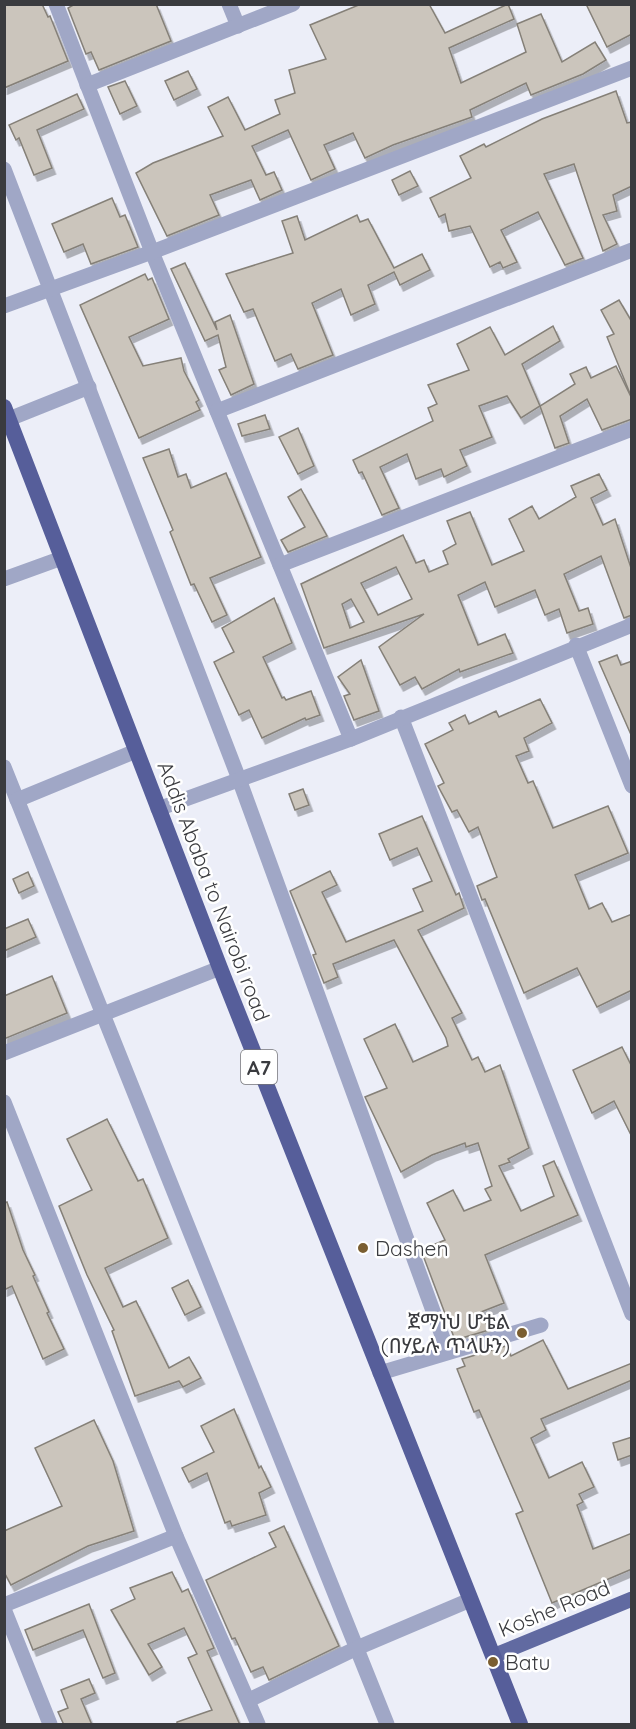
<svg xmlns="http://www.w3.org/2000/svg" width="636" height="1729" font-family="Quicksand,'Noto Sans Ethiopic',sans-serif">
  <style>
    .building { fill: #cbc5bc; stroke: #858078; stroke-width: 1.5; fill-rule: evenodd; filter: url(#shadow) }
    .lines { fill: none; stroke-linecap: round; stroke-linejoin: round }
    .minor { stroke: #a0a7c6; stroke-width: 15 }
    .primary { stroke: #616aa1; stroke-width: 15 }
    .trunk { stroke: #565e9a; stroke-width: 16 }
    .poi-dot { fill: #7a5e31; stroke: #fff; stroke-width: 2 }
    .labels { text-anchor: middle; dominant-baseline: central; stroke-width: 5; stroke-linejoin: round; paint-order: stroke }
    .shield { fill: #fff; stroke: #757679; stroke-width: 1.5 }
    .shield-label { font-size: 20px; font-weight: bold; fill: #3a3b3f }
    .street-label { font-size: 21px; fill: #3a3b3f; stroke: #fff }
    .poi-label { font-size: 21px; fill: #3a3b3f; stroke: #fff; text-anchor: start }
  </style>
  <defs>
    <filter id="shadow"><feDropShadow dx="3.5" dy="6" stdDeviation="0" flood-color="#0004"/></filter>
  </defs>
  <rect width="100%" height="100%" fill="#eceef8"/>
  <!-- building -->
  <g class="building">
    <path d="M4,4H42L48,17L50,16L68,61L4,88Z"/>
    <path d="M75,4H156L171,41L99,70L91,52L86,54L68,8Z"/>
    <path d="M361,4H429L445,33L508,4L514,19L449,48L461,83L526,52L517,24L541,14L562,62L595,42L606,60L583,74L531,95L526,83L470,110L472,117L393,145L365,158L353,133L324,145L335,169L311,180L288,130L252,146L266,175L274,172L282,190L260,200L251,180L210,195L219,215L167,236L136,173L153,163L223,136L208,107L228,97L245,130L280,114L275,100L295,93L289,70L326,59L310,25Z"/>
    <path d="M586,4H632V34L607,47Z"/>
    <path d="M188,71L197,89L174,100L165,81Z"/>
    <path d="M125,81L137,106L120,114L108,87Z"/>
    <path d="M616,91L627,123L632,122V186L613,195L617,211L603,215L617,244L603,251L574,164L544,174L583,258L565,265L538,212L501,230L517,262L503,268L500,262L490,267L470,226L449,231L445,214L439,217L430,198L471,178L460,156L484,144L486,147L542,119Z"/>
    <path d="M77,94L84,109L37,130L52,168L34,175L19,138L16,140L9,125Z"/>
    <path d="M410,171L418,186L399,195L392,180Z"/>
    <path d="M112,198L120,217L125,215L138,247L91,264L83,244L64,252L52,224Z"/>
    <path d="M357,215L360,222L368,219L394,268L422,254L430,270L400,285L394,272L368,285L375,304L351,315L341,289L312,303L333,355L298,369L291,354L275,361L253,309L244,312L226,274L293,253L282,221L297,216L305,240Z"/>
    <path d="M185,263L217,330L215,322L230,315L254,384L231,395L219,370L226,367L218,335L205,341L171,269Z"/>
    <path d="M145,274L148,280L152,278L169,319L129,337L143,366L181,358L184,371L199,400L196,402L200,410L139,438L80,305Z"/>
    <path d="M619,300L632,322L631,396L607,337L614,334L601,310Z"/>
    <path d="M553,326L560,341L522,364L540,406L521,418L507,396L479,406L492,437L460,450L467,466L444,477L441,469L416,479L407,454L380,467L399,508L382,515L362,472L359,473L353,460L433,421L428,408L437,404L428,385L469,370L457,344L490,327L505,355Z"/>
    <path d="M616,366L632,399V419L602,430L587,399L560,416L569,443L555,448L540,406L575,384L570,374L586,367L591,378Z"/>
    <path d="M265,415L270,429L242,436L238,424Z"/>
    <path d="M298,428L314,466L298,474L279,437Z"/>
    <path d="M169,449L178,477L186,474L191,488L226,473L261,557L210,578L227,615L212,622L194,584L191,585L170,532L173,530L143,458Z"/>
    <path d="M599,474L607,490L591,498L603,525L615,519L632,571V615L624,618L601,556L564,574L579,611L588,608L593,624L567,633L559,609L545,615L535,590L495,607L485,582L458,595L478,645L505,634L513,653L460,672L459,669L422,689L415,677L400,685L379,647L424,614L324,648L301,584L403,535L416,563L424,560L429,572L448,564L443,551L456,544L447,521L470,512L492,565L524,551L509,519L532,506L539,519L576,497L571,486ZM396,567L412,599L378,615L361,583ZM351,599L364,622L350,628L342,604Z"/>
    <path d="M301,489L327,536L288,552L281,540L305,527L288,497Z"/>
    <path d="M274,598L292,643L263,657L282,698L284,697L286,700L311,691L320,715L306,720L305,718L262,738L249,710L239,715L214,662L234,652L222,628Z"/>
    <path d="M617,655L621,665L632,661V737L599,662Z"/>
    <path d="M361,660L379,711L354,720L344,696L350,694L338,677Z"/>
    <path d="M540,699L552,723L524,738L529,751L516,756L528,783L533,781L553,828L608,806L628,853L575,875L589,909L602,903L612,922L632,914V990L597,1007L577,968L524,993L485,899L482,900L477,886L497,877L478,827L469,832L457,810L452,812L438,786L444,783L425,744L453,730L449,723L465,715L469,724L496,711L499,717Z"/>
    <path d="M303,789L309,805L295,810L289,794Z"/>
    <path d="M422,816L456,895L459,893L464,908L418,930L462,1013L452,1018L472,1060L478,1057L485,1072L500,1065L529,1148L508,1159L510,1162L499,1166L521,1211L554,1196L543,1166L554,1161L578,1215L485,1255L504,1303L481,1312L489,1330L455,1340L421,1250L445,1240L427,1203L453,1190L464,1211L491,1200L485,1189L492,1186L478,1143L466,1147L465,1143L432,1155L401,1172L365,1097L387,1088L364,1039L395,1024L413,1062L448,1046L446,1038L394,940L333,964L338,977L324,983L313,955L316,954L290,891L330,871L337,885L322,892L346,942L423,911L413,889L432,881L417,848L390,860L379,834Z"/>
    <path d="M28,872L34,886L19,893L13,879Z"/>
    <path d="M28,919L36,937L4,951V929Z"/>
    <path d="M52,976L67,1013L4,1039V996Z"/>
    <path d="M622,1047L632,1067V1137L614,1101L592,1113L573,1070Z"/>
    <path d="M107,1119L138,1181L143,1179L168,1238L105,1268L123,1307L136,1301L169,1368L189,1357L201,1378L183,1387L179,1381L135,1396L112,1331L114,1330L87,1275L59,1206L92,1190L67,1139Z"/>
    <path d="M7,1202L23,1250L35,1275L33,1276L49,1312L47,1313L64,1349L43,1359L12,1286L4,1290V1203Z"/>
    <path d="M188,1280L201,1307L185,1315L172,1288Z"/>
    <path d="M543,1340L568,1389L632,1363V1380L541,1419L546,1430L531,1438L549,1478L582,1462L594,1487L579,1494L583,1502L577,1505L593,1549L632,1533V1569L552,1603L516,1514L523,1511L479,1410L474,1412L457,1369L465,1366L462,1359L506,1346L511,1356Z"/>
    <path d="M234,1409L259,1468L261,1466L271,1487L259,1493L266,1515L232,1526L230,1521L225,1523L207,1473L189,1482L182,1468L214,1452L201,1426Z"/>
    <path d="M94,1420L113,1461L134,1531L88,1546L11,1585L4,1572V1531L62,1506L35,1448Z"/>
    <path d="M632,1437V1455L618,1460L613,1443Z"/>
    <path d="M284,1526L339,1646L269,1680L263,1667L251,1672L235,1638L232,1639L206,1580L276,1547L269,1533Z"/>
    <path d="M172,1572L182,1592L188,1589L214,1648L207,1651L240,1725H177V1722L212,1710L188,1658L197,1654L184,1628L148,1644L162,1667L149,1675L111,1610L135,1599L130,1588Z"/>
    <path d="M89,1604L115,1673L103,1678L83,1630L33,1650L25,1630Z"/>
    <path d="M89,1679L95,1693L81,1699L92,1725H64L58,1712L68,1708L61,1690Z"/>
  </g>
  <g class="lines">
    <!-- minor -->
    <g class="minor">
      <path d="M56,4L152,252L351,739"/>
      <path d="M229,4L238,26"/>
      <path d="M87,85L293,4"/>
      <path d="M4,169L239,779L448,1352"/>
      <path d="M4,306L152,252L632,68"/>
      <path d="M217,411L632,250"/>
      <path d="M9,419L89,387"/>
      <path d="M280,565L632,429"/>
      <path d="M4,579L62,558"/>
      <path d="M576,645L632,786"/>
      <path d="M401,717L632,1314"/>
      <path d="M4,767L387,1724"/>
      <path d="M17,800L136,751"/>
      <path d="M158,809L351,739L632,625"/>
      <path d="M4,1053L220,968"/>
      <path d="M4,1102L176,1536L258,1724"/>
      <path d="M380,1373L541,1325"/>
      <path d="M4,1605L176,1536"/>
      <path d="M4,1609L50,1724"/>
      <path d="M249,1700L357,1648L470,1600"/>
    </g>
    <!-- primary -->
    <path class="primary" d="M493,1656L632,1599"/>
    <!-- trunk -->
    <path class="trunk" d="M4,407L220,968L520,1724"/>
  </g>
  <!-- markers -->
  <g class="poi-dot">
    <circle cx="363" cy="1248" r="6"/>
    <circle cx="522" cy="1333" r="6"/>
    <circle cx="493" cy="1662" r="6"/>
  </g>
  <g class="labels">
    <!-- shield labels -->
    <rect class="shield" x="241" y="1050" width="36" height="34" rx="4.5"/>
    <g class="shield-label">
      <text x="259" y="1067">A7</text>
    </g>
    <!-- street labels -->
    <g class="street-label">
      <text transform="translate(214 891) rotate(69)">Addis Ababa to Nairobi road</text>
      <text transform="translate(554 1608) rotate(-22)">Koshe Road</text>
    </g>
    <!-- poi labels -->
    <g class="poi-label">
      <text x="375" y="1248">Dashen</text>
      <text x="510" y="1321" text-anchor="end">ጀማነህ ሆቴል<tspan x="510" dy="24">(በሃይሉ ጥላሁን)</tspan></text>
      <text x="505" y="1662">Batu</text>
    </g>
  </g>
  <!-- border -->
  <rect width="636" height="1729" fill="none" stroke="#3a3b3f" stroke-width="12"/>
</svg>
